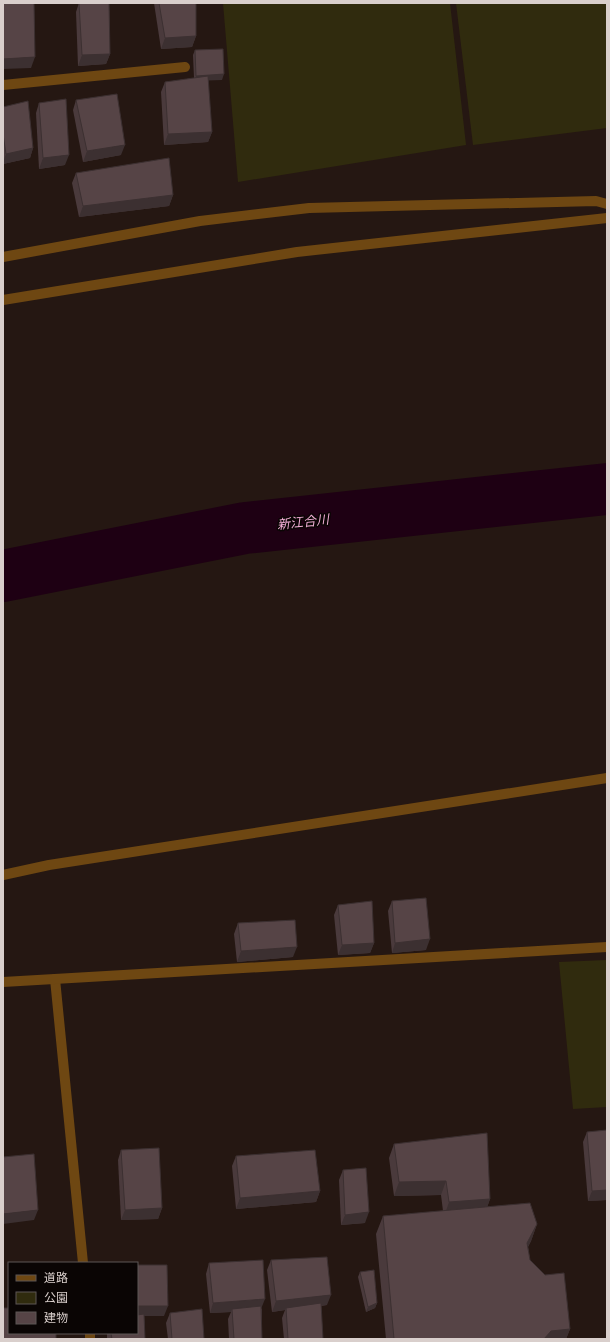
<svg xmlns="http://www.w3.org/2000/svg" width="610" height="1342" font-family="Arial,'Noto Sans JP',sans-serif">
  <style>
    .green { fill: #302b0e }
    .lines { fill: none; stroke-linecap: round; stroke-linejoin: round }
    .river { stroke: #1e0013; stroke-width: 52 }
    .service { stroke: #6e4712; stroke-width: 10 }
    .minor { stroke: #6e4712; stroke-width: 10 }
    .wall { fill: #4a3a3c }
    .shaded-wall { fill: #3c3031 }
    .building { fill: #564446; stroke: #3c3031 }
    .labels { text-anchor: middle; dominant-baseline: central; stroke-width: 3; stroke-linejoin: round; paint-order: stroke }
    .water-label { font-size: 13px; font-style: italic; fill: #f3afd7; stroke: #0a0504 }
  </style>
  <rect width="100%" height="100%" fill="#251712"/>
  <!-- green -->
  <g class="green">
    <path d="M223,3H450L466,145L238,182Z"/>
    <path d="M456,3H607V128L473,145Z"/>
    <path d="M607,960V1107L573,1109L559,962Z"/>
  </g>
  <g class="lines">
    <!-- river -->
    <path class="river" d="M3,576L245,528L607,489"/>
    <!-- service -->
    <path class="service" d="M3,85L185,67"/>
    <!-- minor -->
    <g class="minor">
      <path d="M3,257L200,221L309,208L596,201L607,204"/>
      <path d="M3,300L297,252L607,218"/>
      <path d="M3,875L49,865L607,778"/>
      <path d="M55,979L83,1263"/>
      <path d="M3,982L607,947"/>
      <path d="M90,1333V1339"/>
    </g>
  </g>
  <!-- wall -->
  <g class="wall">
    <path d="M79,3H109L110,54L106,64L78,66L76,12Z"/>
    <path d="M154,3H196V36L192,47L161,49Z"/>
    <path d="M195,50L222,80H208L212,132L208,142L164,145L161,92L165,82L194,78L193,55Z"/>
    <path d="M76,100L121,155L83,162L73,110Z"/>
    <path d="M39,103L65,165L39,169L36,113Z"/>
    <path d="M3,107L33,148L30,158L3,164Z"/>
    <path d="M76,173L173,195L169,206L79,217L72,183Z"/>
    <path d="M392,901L426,950L392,953L388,911Z"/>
    <path d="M338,905L374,943L370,953L338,955L334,915Z"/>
    <path d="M238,923L293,957L237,962L234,934Z"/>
    <path d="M607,1130V1200L588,1201L583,1142L587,1132Z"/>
    <path d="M394,1144L490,1199L487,1207L537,1224L531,1241L528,1247L530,1260L570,1329L566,1339H386L376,1234L383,1216L443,1211L441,1195L394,1196L389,1158Z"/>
    <path d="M121,1150L162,1208L158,1219L121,1220L118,1160Z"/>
    <path d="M236,1156L320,1191L316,1202L236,1209L232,1166Z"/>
    <path d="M343,1170L365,1223L341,1225L339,1180Z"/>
    <path d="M271,1260L327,1305L321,1306L323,1339H284L282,1318L285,1310L272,1312L267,1270Z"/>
    <path d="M209,1263L262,1309V1339H229L228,1319L231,1312L210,1313L206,1274Z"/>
    <path d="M137,1265L164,1316H144L145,1339H107V1333H137Z"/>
    <path d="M360,1272L377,1303L375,1308L366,1312L358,1277Z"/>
    <path d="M170,1313L204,1339H168L166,1323Z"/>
  </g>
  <!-- shaded-wall -->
  <g class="shaded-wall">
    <path d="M196,36L192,47L161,49L165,38Z"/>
    <path d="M110,54L106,64L78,66L82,55Z"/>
    <path d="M35,57L31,68L3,69V59Z"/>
    <path d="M224,74L222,80L194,81L196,76Z"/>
    <path d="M212,132L208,142L164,145L168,134Z"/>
    <path d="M125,145L121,155L83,162L87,151Z"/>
    <path d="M33,148L30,158L3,164V162L6,154Z"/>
    <path d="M69,155L65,165L39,169L43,158Z"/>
    <path d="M173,195L169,206L79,217L83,206Z"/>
    <path d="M430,939L426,950L392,953L395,943Z"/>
    <path d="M374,943L370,953L338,955L342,945Z"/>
    <path d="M297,947L293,957L237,962L241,951Z"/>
    <path d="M446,1181L441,1195L394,1196L399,1182Z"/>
    <path d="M607,1190V1200L588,1201L592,1191Z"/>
    <path d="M320,1191L316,1202L236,1209L240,1198Z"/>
    <path d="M490,1199L485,1214L444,1217L449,1202Z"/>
    <path d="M162,1208L158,1219L121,1220L125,1210Z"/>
    <path d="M38,1210L34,1220L3,1224V1214Z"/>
    <path d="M369,1212L365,1223L341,1225L345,1215Z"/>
    <path d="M537,1224L531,1241L521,1260L527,1243Z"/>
    <path d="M331,1295L327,1305L286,1310V1308L285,1310L272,1312L276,1301Z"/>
    <path d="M265,1299L261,1309H232L231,1312L210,1313L213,1303Z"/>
    <path d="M377,1303L375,1308L366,1312L368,1307Z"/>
    <path d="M137,1306H168L164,1316H137Z"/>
    <path d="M570,1329L566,1339H544L551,1331Z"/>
  </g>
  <!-- building -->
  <g class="building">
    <path d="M3,3H34L35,57L3,59Z"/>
    <path d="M79,3H109L110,54L82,55Z"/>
    <path d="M159,3H196V36L165,38Z"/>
    <path d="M223,49L224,74L196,76L195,50Z"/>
    <path d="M208,76L212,132L168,134L165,82Z"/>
    <path d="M117,94L125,145L87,151L76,100Z"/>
    <path d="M66,99L69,155L43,158L39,103Z"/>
    <path d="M28,101L33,148L6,154L3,134V107Z"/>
    <path d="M169,158L173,195L83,206L76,173Z"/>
    <path d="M426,898L430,939L395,943L392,901Z"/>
    <path d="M372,901L374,943L342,945L338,905Z"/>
    <path d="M295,920L297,947L241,951L238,923Z"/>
    <path d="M607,1130V1190L592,1191L587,1132Z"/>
    <path d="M487,1133L490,1199L449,1202L446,1181L399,1182L394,1144Z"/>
    <path d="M159,1148L162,1208L125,1210L121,1150Z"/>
    <path d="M315,1150L320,1191L240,1198L236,1156Z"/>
    <path d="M34,1154L38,1210L3,1214V1157Z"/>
    <path d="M366,1168L369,1212L345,1215L343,1170Z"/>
    <path d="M530,1203L537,1224L527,1243L530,1260L545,1275L564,1273L570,1329L551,1331L544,1339H394L383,1216Z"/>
    <path d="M327,1257L331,1295L276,1301L271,1260Z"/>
    <path d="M263,1260L265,1299L213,1303L209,1263Z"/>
    <path d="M137,1265H167L168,1306H137Z"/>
    <path d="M374,1270L377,1303L368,1307L360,1272Z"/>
    <path d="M321,1303L323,1339H288L286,1308Z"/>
    <path d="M261,1306L262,1339H234L232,1309Z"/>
    <path d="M3,1308H9V1333H56V1339H3Z"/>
    <path d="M202,1309L204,1339H172L170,1313Z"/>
    <path d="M144,1314L145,1339H112L111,1333H137V1315Z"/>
  </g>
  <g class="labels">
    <!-- water labels -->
    <g class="water-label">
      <text transform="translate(303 522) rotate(-6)">新江合川</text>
    </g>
  </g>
  <!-- border -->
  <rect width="610" height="1342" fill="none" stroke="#d9cfcc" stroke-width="8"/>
  <!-- legend -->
  <rect x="8" y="1262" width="130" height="72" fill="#0a0504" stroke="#5d5654"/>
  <rect x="16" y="1275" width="20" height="6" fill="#6e4712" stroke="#5d5654"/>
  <text x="44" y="1282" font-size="12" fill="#d9cfcc">道路</text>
  <rect x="16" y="1292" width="20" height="12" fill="#302b0e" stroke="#5d5654"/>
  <text x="44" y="1302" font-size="12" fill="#d9cfcc">公園</text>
  <rect x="16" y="1312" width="20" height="12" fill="#564446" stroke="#5d5654"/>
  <text x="44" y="1322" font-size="12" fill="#d9cfcc">建物</text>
</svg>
